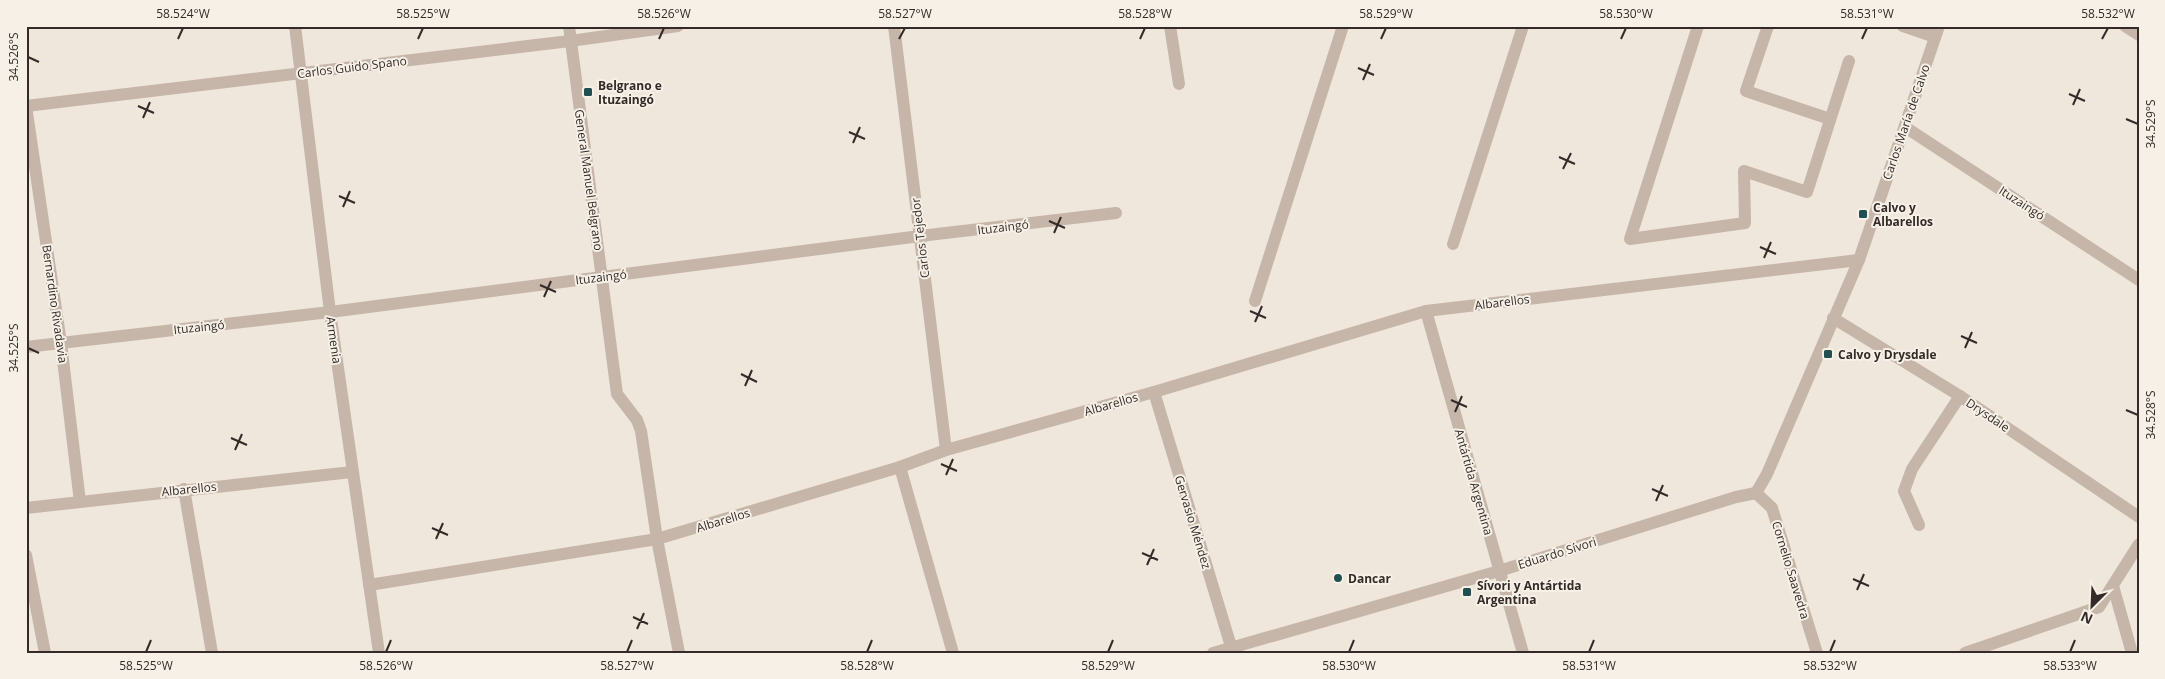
<svg xmlns="http://www.w3.org/2000/svg" width="2165" height="679" font-family="'Open Sans',sans-serif">
  <style>
    .lines { fill: none; stroke-linecap: round; stroke-linejoin: round }
    .minor { stroke: #c6b6a9; stroke-width: 12 }
    .ticks { fill: none; stroke: #342b28; stroke-width: 2 }
    .poi-dot { fill: #214f51; stroke: #f7f0e7; stroke-width: 2 }
    .labels { text-anchor: middle; dominant-baseline: central; stroke-width: 4; stroke-linejoin: round; paint-order: stroke }
    .street-label { font-size: 12px; fill: #342b28; stroke: #f7f0e7 }
    .poi-label { font-size: 12px; font-weight: bold; fill: #342b28; stroke: #f7f0e7; text-anchor: start }
    .neatline { fill: none; stroke: #342b28; stroke-width: 2 }
    .ticks-label { font-size: 12px; text-anchor: middle; fill: #342b28 }
  </style>
  <rect width="100%" height="100%" fill="#efe6dc"/>
  <g class="lines">
    <!-- minor -->
    <g class="minor">
      <path d="M295,26L330,312L379,653"/>
      <path d="M569,26L617,394L637,420L641,431L657,539L679,653"/>
      <path d="M894,26L946,450"/>
      <path d="M1170,26L1179,84"/>
      <path d="M1698,26L1630,239L1745,223L1744,171L1807,192L1849,61"/>
      <path d="M1768,26L1746,91L1830,119"/>
      <path d="M1903,26L1935,37"/>
      <path d="M2125,26L2139,35"/>
      <path d="M26,106L570,41L678,26"/>
      <path d="M26,106L61,343L80,502"/>
      <path d="M1905,127L2139,280"/>
      <path d="M1453,244L1523,26"/>
      <path d="M1255,301L1343,26"/>
      <path d="M1426,311L1523,653"/>
      <path d="M1833,318L1960,396L2139,517"/>
      <path d="M26,347L330,312L920,236L1116,213"/>
      <path d="M1154,392L1233,653"/>
      <path d="M900,467L953,653"/>
      <path d="M184,489L212,653"/>
      <path d="M1756,493L1767,474L1859,260L1939,26"/>
      <path d="M1756,493L1772,508L1817,653"/>
      <path d="M26,508L352,472"/>
      <path d="M1919,525L1904,491L1912,469L1960,396"/>
      <path d="M26,555L45,653"/>
      <path d="M369,585L657,539L900,467L946,450L1154,392L1426,311L1859,260"/>
      <path d="M2113,586L2132,653"/>
      <path d="M1213,653L1499,571L1736,497L1756,493"/>
      <path d="M1965,653L2099,607L2139,544"/>
    </g>
  </g>
  <!-- ticks -->
  <path class="ticks" d="M178,39L183,28M418,39L423,28M659,39L664,28M899,39L905,28M1140,39L1145,28M1381,39L1386,28M1621,39L1626,28M1862,39L1867,28M2102,39L2108,28M28,57L39,62M1358,68L1374,75M1363,80L1370,64M2069,94L2085,101M2073,105L2080,89M138,106L154,113M143,118L150,102M2126,119L2138,124M849,132L865,139M853,143L860,127M1559,157L1575,164M1563,169L1571,153M339,196L355,203M343,207L350,191M1049,221L1065,228M1054,233L1061,217M1760,247L1776,254M1764,258L1771,242M540,285L556,292M544,297L551,281M1250,311L1266,318M1255,322L1262,306M1961,336L1977,343M28,348L39,353M1965,348L1972,332M741,374L757,382M745,386L752,370M1451,400L1467,407M2126,410L2138,415M1455,412L1462,396M231,438L247,445M235,450L242,434M941,464L957,471M946,475L953,459M1652,489L1668,496M1656,501L1663,485M432,528L448,535M436,539L443,523M1142,553L1158,560M1147,565L1154,549M1853,579L1869,586M1857,590L1864,574M633,617L648,624M637,629L644,613M146,652L151,640M386,652L391,640M627,652L632,640M867,652L872,640M1108,652L1113,640M1349,652L1354,640M1589,652L1594,640M1830,652L1835,640M2070,652L2075,640"/>
  <!-- markers -->
  <g class="poi-dot">
    <rect x="583" y="87" width="10" height="10" rx="2.5"/>
    <rect x="1858" y="209" width="10" height="10" rx="2.5"/>
    <rect x="1823" y="349" width="10" height="10" rx="2.5"/>
    <circle cx="1338" cy="578" r="5"/>
    <rect x="1462" y="587" width="10" height="10" rx="2.5"/>
  </g>
  <g class="labels">
    <!-- street labels -->
    <g class="street-label">
      <text transform="translate(352 67) rotate(-7)">Carlos Guido Spano</text>
      <text transform="translate(1906 122) rotate(-71)">Carlos María de Calvo</text>
      <text transform="translate(589 180) rotate(82)">General Manuel Belgrano</text>
      <text transform="translate(2022 203) rotate(33)">Ituzaingó</text>
      <text transform="translate(1003 227) rotate(-7)">Ituzaingó</text>
      <text transform="translate(920 238) rotate(-97)">Carlos Tejedor</text>
      <text transform="translate(601 277) rotate(-7)">Ituzaingó</text>
      <text transform="translate(1502 302) rotate(-7)">Albarellos</text>
      <text transform="translate(55 304) rotate(82)">Bernardino Rivadavia</text>
      <text transform="translate(199 327) rotate(-6)">Ituzaingó</text>
      <text transform="translate(334 340) rotate(82)">Armenia</text>
      <text transform="translate(1111 404) rotate(-16)">Albarellos</text>
      <text transform="translate(1988 415) rotate(34)">Drysdale</text>
      <text transform="translate(1474 482) rotate(74)">Antártida Argentina</text>
      <text transform="translate(189 489) rotate(-6)">Albarellos</text>
      <text transform="translate(723 520) rotate(-17)">Albarellos</text>
      <text transform="translate(1193 522) rotate(73)">Gervasio Méndez</text>
      <text transform="translate(1557 553) rotate(-17)">Eduardo Sívori</text>
      <text transform="translate(1791 570) rotate(73)">Cornelio Saavedra</text>
    </g>
    <!-- poi labels -->
    <g class="poi-label">
      <text x="598" y="85">Belgrano e<tspan x="598" dy="14">Ituzaingó</tspan></text>
      <text x="1873" y="207">Calvo y<tspan x="1873" dy="14">Albarellos</tspan></text>
      <text x="1838" y="354">Calvo y Drysdale</text>
      <text x="1348" y="578">Dancar</text>
      <text x="1477" y="585">Sívori y Antártida<tspan x="1477" dy="14">Argentina</tspan></text>
    </g>
  </g>
  <!-- border -->
  <rect width="2165" height="679" fill="none" stroke="#f7f0e7" stroke-width="55"/>
  <!-- north arrow -->
  <g transform="translate(2092 606) rotate(204)" stroke="#f7f0e7" stroke-width="4" paint-order="stroke">
  <path d="M0-4L9 19L0 12L-9 19Z" fill="#342b28"/>
  <text y="-8" font-size="14" font-weight="bold" text-anchor="middle" fill="#342b28">N</text>
  </g>
  <rect x="28" y="28" width="2110" height="624" class="neatline"/>
  <g class="ticks-label">
    <text x="183" y="18">58.524°W</text>
    <text x="423" y="18">58.525°W</text>
    <text x="664" y="18">58.526°W</text>
    <text x="905" y="18">58.527°W</text>
    <text x="1145" y="18">58.528°W</text>
    <text x="1386" y="18">58.529°W</text>
    <text x="1626" y="18">58.530°W</text>
    <text x="1867" y="18">58.531°W</text>
    <text x="2108" y="18">58.532°W</text>
    <text transform="translate(14 57) rotate(-90)" y="4">34.526°S</text>
    <text transform="translate(2151 124) rotate(-90)" y="4">34.529°S</text>
    <text transform="translate(14 348) rotate(-90)" y="4">34.525°S</text>
    <text transform="translate(2151 415) rotate(-90)" y="4">34.528°S</text>
    <text x="146" y="670">58.525°W</text>
    <text x="386" y="670">58.526°W</text>
    <text x="627" y="670">58.527°W</text>
    <text x="867" y="670">58.528°W</text>
    <text x="1108" y="670">58.529°W</text>
    <text x="1349" y="670">58.530°W</text>
    <text x="1589" y="670">58.531°W</text>
    <text x="1830" y="670">58.532°W</text>
    <text x="2070" y="670">58.533°W</text>
  </g>
</svg>
